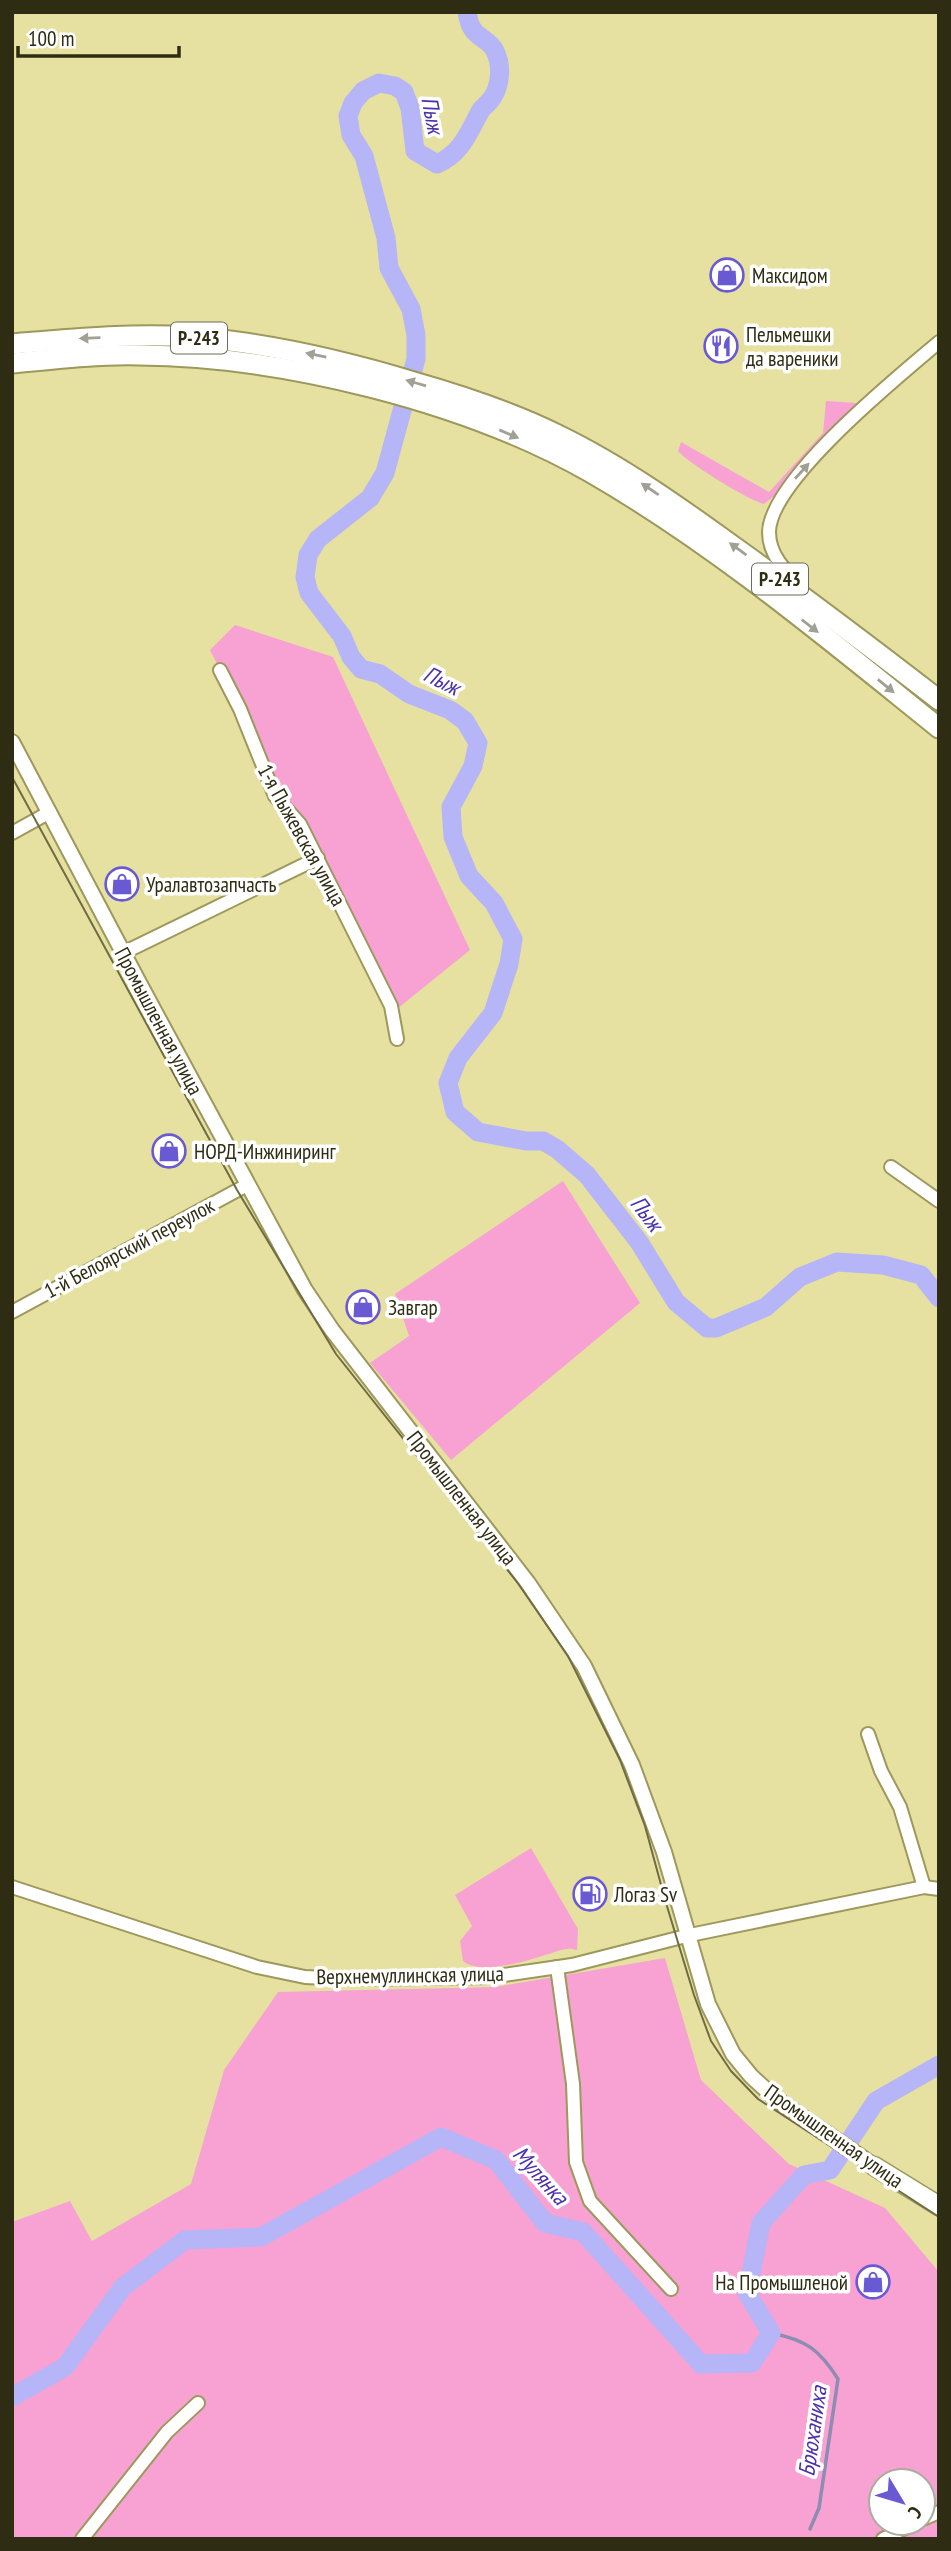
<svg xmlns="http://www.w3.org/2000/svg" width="951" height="2551" font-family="'PT Sans Narrow',sans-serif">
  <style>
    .green { fill: #f7a2d3; fill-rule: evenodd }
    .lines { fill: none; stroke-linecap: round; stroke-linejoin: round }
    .stream { stroke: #8d8cb2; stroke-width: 3.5 }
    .river { stroke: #b6b5f7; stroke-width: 19 }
    .minor-casing { stroke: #9d985b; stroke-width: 16 }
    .tertiary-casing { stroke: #9d985b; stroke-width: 18 }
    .secondary-casing { stroke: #9d985b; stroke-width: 21 }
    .trunk-casing { stroke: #9d985b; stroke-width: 23 }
    .minor { stroke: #fff; stroke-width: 12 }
    .tertiary { stroke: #fff; stroke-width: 14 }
    .secondary { stroke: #fff; stroke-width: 18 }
    .trunk { stroke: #fff; stroke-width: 19 }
    .tram { stroke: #6f6c44; stroke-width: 2 }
    .oneway { fill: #a1a094 }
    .labels { text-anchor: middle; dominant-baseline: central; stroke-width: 7; stroke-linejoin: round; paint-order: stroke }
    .shield { fill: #fff; stroke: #6d6b59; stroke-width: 2 }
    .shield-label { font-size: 19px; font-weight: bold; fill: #2e2c12 }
    .poi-label { font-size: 21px; fill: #2e2c12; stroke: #fff; text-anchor: start }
    .street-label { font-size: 21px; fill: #2e2c12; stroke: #fff }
    .water-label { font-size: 23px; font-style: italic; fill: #4a31ac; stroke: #fff }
  </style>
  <rect width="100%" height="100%" fill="#e6e1a1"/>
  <!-- green -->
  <g class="green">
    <path d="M826,401L857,403L777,494L764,504C748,500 688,463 678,451L681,442L769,492L823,433Z"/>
    <path d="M235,625L333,657L470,950L392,1013L210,650Z"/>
    <path d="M563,1181L640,1303L451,1460L370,1363L409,1336L395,1294Z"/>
    <path d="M531,1848L578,1929L577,1950C565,1946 557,1952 545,1955C524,1962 480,1975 463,1961L460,1941L472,1926L455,1895Z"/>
    <path d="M665,1958L701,2080L789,2164L885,2208L939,2272V2539H12V2222L70,2201L92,2241L191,2184L224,2070L278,1992L495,1987ZM881,2481H923V2523H881Z"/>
  </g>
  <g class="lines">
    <!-- stream -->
    <path class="stream" d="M771,2333C806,2340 819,2349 838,2379L819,2508L810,2529"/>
    <!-- river -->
    <g class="river">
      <path d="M467,12C468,17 469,24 472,28C477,38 490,40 495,51C502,65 501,85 492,98C489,103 484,106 481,110C468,133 462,153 437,164L415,151L410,108L404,92L395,86L379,83L363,91L353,103L348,116L351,135L364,156L386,238L389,268L411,309L416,335V359L385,473L370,498L318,539L308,555L305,577L309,593L342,636L351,657L361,669L380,674L409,694L450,710L465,721L478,743L473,766L451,807L453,837L469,876L494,903L513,939L509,964L493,1013L458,1058L448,1083L455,1112L478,1132L526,1141H543L557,1149L587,1175L639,1242L676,1302L707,1328H716L766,1307L800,1277L837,1262L883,1265L921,1275L939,1298"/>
      <path d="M12,2397L65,2367L123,2287L185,2240L261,2237L441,2137L496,2160L545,2223L583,2232L701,2364L752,2363L771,2333L747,2293L761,2223L804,2175L830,2170L876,2101L939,2065"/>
    </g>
    <defs>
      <g id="minor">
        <path d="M801,585C785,571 769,555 769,532C770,480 899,376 939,342"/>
        <path d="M220,670L240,709L275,796L300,824L391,1006L397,1039"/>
        <path d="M12,833L50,812"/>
        <path d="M123,953L318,858"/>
        <path d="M891,1167L939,1201"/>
        <path d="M12,1312L247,1185"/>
        <path d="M868,1734L881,1771L900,1807L924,1887"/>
        <path d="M12,1887L257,1967L305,1977L350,1979L490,1977L572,1965L690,1935L924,1887L939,1889"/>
        <path d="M557,1967L573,2084L576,2162L590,2201L671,2289"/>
        <path d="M923,2519L939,2512"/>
        <path d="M82,2539L167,2432L198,2403"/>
        <path d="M883,2539L915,2523"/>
      </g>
      <path id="tertiary" d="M12,742L137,979L305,1290L332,1330L528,1583L584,1666L632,1765L664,1852L708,2004L733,2054L751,2076L776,2099L874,2166"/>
      <path id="secondary" d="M874,2166L939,2206"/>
      <g id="trunk">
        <path d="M12,344C71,339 132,333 192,337C268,343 341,360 414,382C463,396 512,412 558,435C622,466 682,509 740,551C807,599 873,649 939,700"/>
        <path d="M12,363C54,359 96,354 139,355C282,356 465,401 590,472C715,544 827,638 939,728"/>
      </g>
    </defs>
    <!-- minor casing -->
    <use href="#minor" class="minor-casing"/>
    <!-- tertiary casing -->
    <use href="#tertiary" class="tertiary-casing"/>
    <!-- secondary casing -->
    <use href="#secondary" class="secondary-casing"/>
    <!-- trunk casing -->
    <use href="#trunk" class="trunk-casing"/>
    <!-- minor -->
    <use href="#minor" class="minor"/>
    <!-- tertiary -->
    <use href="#tertiary" class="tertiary"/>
    <!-- secondary -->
    <use href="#secondary" class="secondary"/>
    <!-- trunk -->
    <use href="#trunk" class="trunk"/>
    <!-- tram -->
    <path class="tram" d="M12,777L237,1190L336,1354L517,1582L568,1656L620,1760L645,1826L666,1903L694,1995L711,2041L731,2071L758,2099L939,2217"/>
  </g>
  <!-- one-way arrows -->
  <defs><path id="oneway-solid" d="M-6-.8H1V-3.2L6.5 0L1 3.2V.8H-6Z" transform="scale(1.75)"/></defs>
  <g class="oneway">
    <use href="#oneway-solid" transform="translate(90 338) rotate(178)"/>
    <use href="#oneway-solid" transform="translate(316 355) rotate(-168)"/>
    <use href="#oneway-solid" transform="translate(416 383) rotate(-164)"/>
    <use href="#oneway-solid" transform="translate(509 434) rotate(23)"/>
    <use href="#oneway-solid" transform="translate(802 471) rotate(-48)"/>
    <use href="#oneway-solid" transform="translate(650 489) rotate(-146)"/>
    <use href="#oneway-solid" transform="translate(738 549) rotate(-144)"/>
    <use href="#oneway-solid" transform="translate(810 626) rotate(38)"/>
    <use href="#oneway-solid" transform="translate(886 686) rotate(39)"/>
  </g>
  <!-- icons -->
  <defs>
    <symbol id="shop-ring" viewBox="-11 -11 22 22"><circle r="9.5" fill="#fff" stroke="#6959d3" stroke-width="1.5"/><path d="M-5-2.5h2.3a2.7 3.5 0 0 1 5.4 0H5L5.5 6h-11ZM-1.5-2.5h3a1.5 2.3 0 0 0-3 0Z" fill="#6959d3"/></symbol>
    <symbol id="restaurant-ring" viewBox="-11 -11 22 22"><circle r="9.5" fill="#fff" stroke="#6959d3" stroke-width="1.5"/><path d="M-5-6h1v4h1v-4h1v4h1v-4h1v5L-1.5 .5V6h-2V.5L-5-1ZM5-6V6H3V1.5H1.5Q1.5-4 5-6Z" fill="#6959d3"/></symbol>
    <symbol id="fuel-ring" viewBox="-11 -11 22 22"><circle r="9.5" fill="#fff" stroke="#6959d3" stroke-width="1.5"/><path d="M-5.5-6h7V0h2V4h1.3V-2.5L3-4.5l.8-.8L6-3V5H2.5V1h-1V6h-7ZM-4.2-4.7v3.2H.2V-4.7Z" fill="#6959d3"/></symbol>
  </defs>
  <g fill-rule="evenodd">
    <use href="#shop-ring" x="708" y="256" width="38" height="38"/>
    <use href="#restaurant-ring" x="702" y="327" width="38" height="38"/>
    <use href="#shop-ring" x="103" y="865" width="38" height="38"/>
    <use href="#shop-ring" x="150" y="1132" width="38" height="38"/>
    <use href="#shop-ring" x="344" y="1288" width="38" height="38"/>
    <use href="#fuel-ring" x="571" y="1875" width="38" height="38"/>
    <use href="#shop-ring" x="854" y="2263" width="38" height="38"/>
  </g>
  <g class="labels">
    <!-- shield labels -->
    <g class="shield">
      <rect x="171" y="322.5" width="56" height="31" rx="5"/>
      <rect x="752" y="563.5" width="56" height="31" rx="5"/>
    </g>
    <g class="shield-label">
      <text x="199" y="338">Р-243</text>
      <text x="780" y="579">Р-243</text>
    </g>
    <!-- poi labels -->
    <g class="poi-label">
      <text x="752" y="275">Максидом</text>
      <text x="746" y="334">Пельмешки<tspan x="746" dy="24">да вареники</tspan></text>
      <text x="146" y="884">Уралавтозапчасть</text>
      <text x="194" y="1151">НОРД-Инжиниринг</text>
      <text x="388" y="1307">Завгар</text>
      <text x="614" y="1894">Логаз Sv</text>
      <text x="848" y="2282" text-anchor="end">На Промышленой</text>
    </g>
    <!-- street labels -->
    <g class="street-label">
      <text transform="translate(302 835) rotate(61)">1-я Пыжевская улица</text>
      <text transform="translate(159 1021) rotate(62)">Промышленная улица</text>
      <text transform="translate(129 1248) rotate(-28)">1-й Белоярский переулок</text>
      <text transform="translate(462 1498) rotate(52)">Промышленная улица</text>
      <text transform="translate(410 1975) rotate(-1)">Верхнемуллинская улица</text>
      <text transform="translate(834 2136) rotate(35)">Промышленная улица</text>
    </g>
    <!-- water labels -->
    <g class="water-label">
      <text transform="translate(433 115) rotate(79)">Пыж</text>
      <text transform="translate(442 680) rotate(27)">Пыж</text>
      <text transform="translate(647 1213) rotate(53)">Пыж</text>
      <text transform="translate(541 2175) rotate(48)">Мулянка</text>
      <text transform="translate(812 2431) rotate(-82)">Брюханиха</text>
    </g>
  </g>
  <!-- border -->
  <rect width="951" height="2551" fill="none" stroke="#2e2c12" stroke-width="28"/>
  <!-- north arrow -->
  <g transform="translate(902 2502) rotate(128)"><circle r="33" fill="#ffffff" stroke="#ababa0" stroke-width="2"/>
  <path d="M0-5L12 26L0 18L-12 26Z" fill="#6959d3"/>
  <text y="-10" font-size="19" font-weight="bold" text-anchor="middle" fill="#2e2c12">С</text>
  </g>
  <!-- scale -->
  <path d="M18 46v10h161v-10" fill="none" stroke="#2e2c12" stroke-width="3.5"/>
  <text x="28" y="46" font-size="21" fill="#2e2c12" stroke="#ffffff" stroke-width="5" paint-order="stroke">100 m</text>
</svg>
